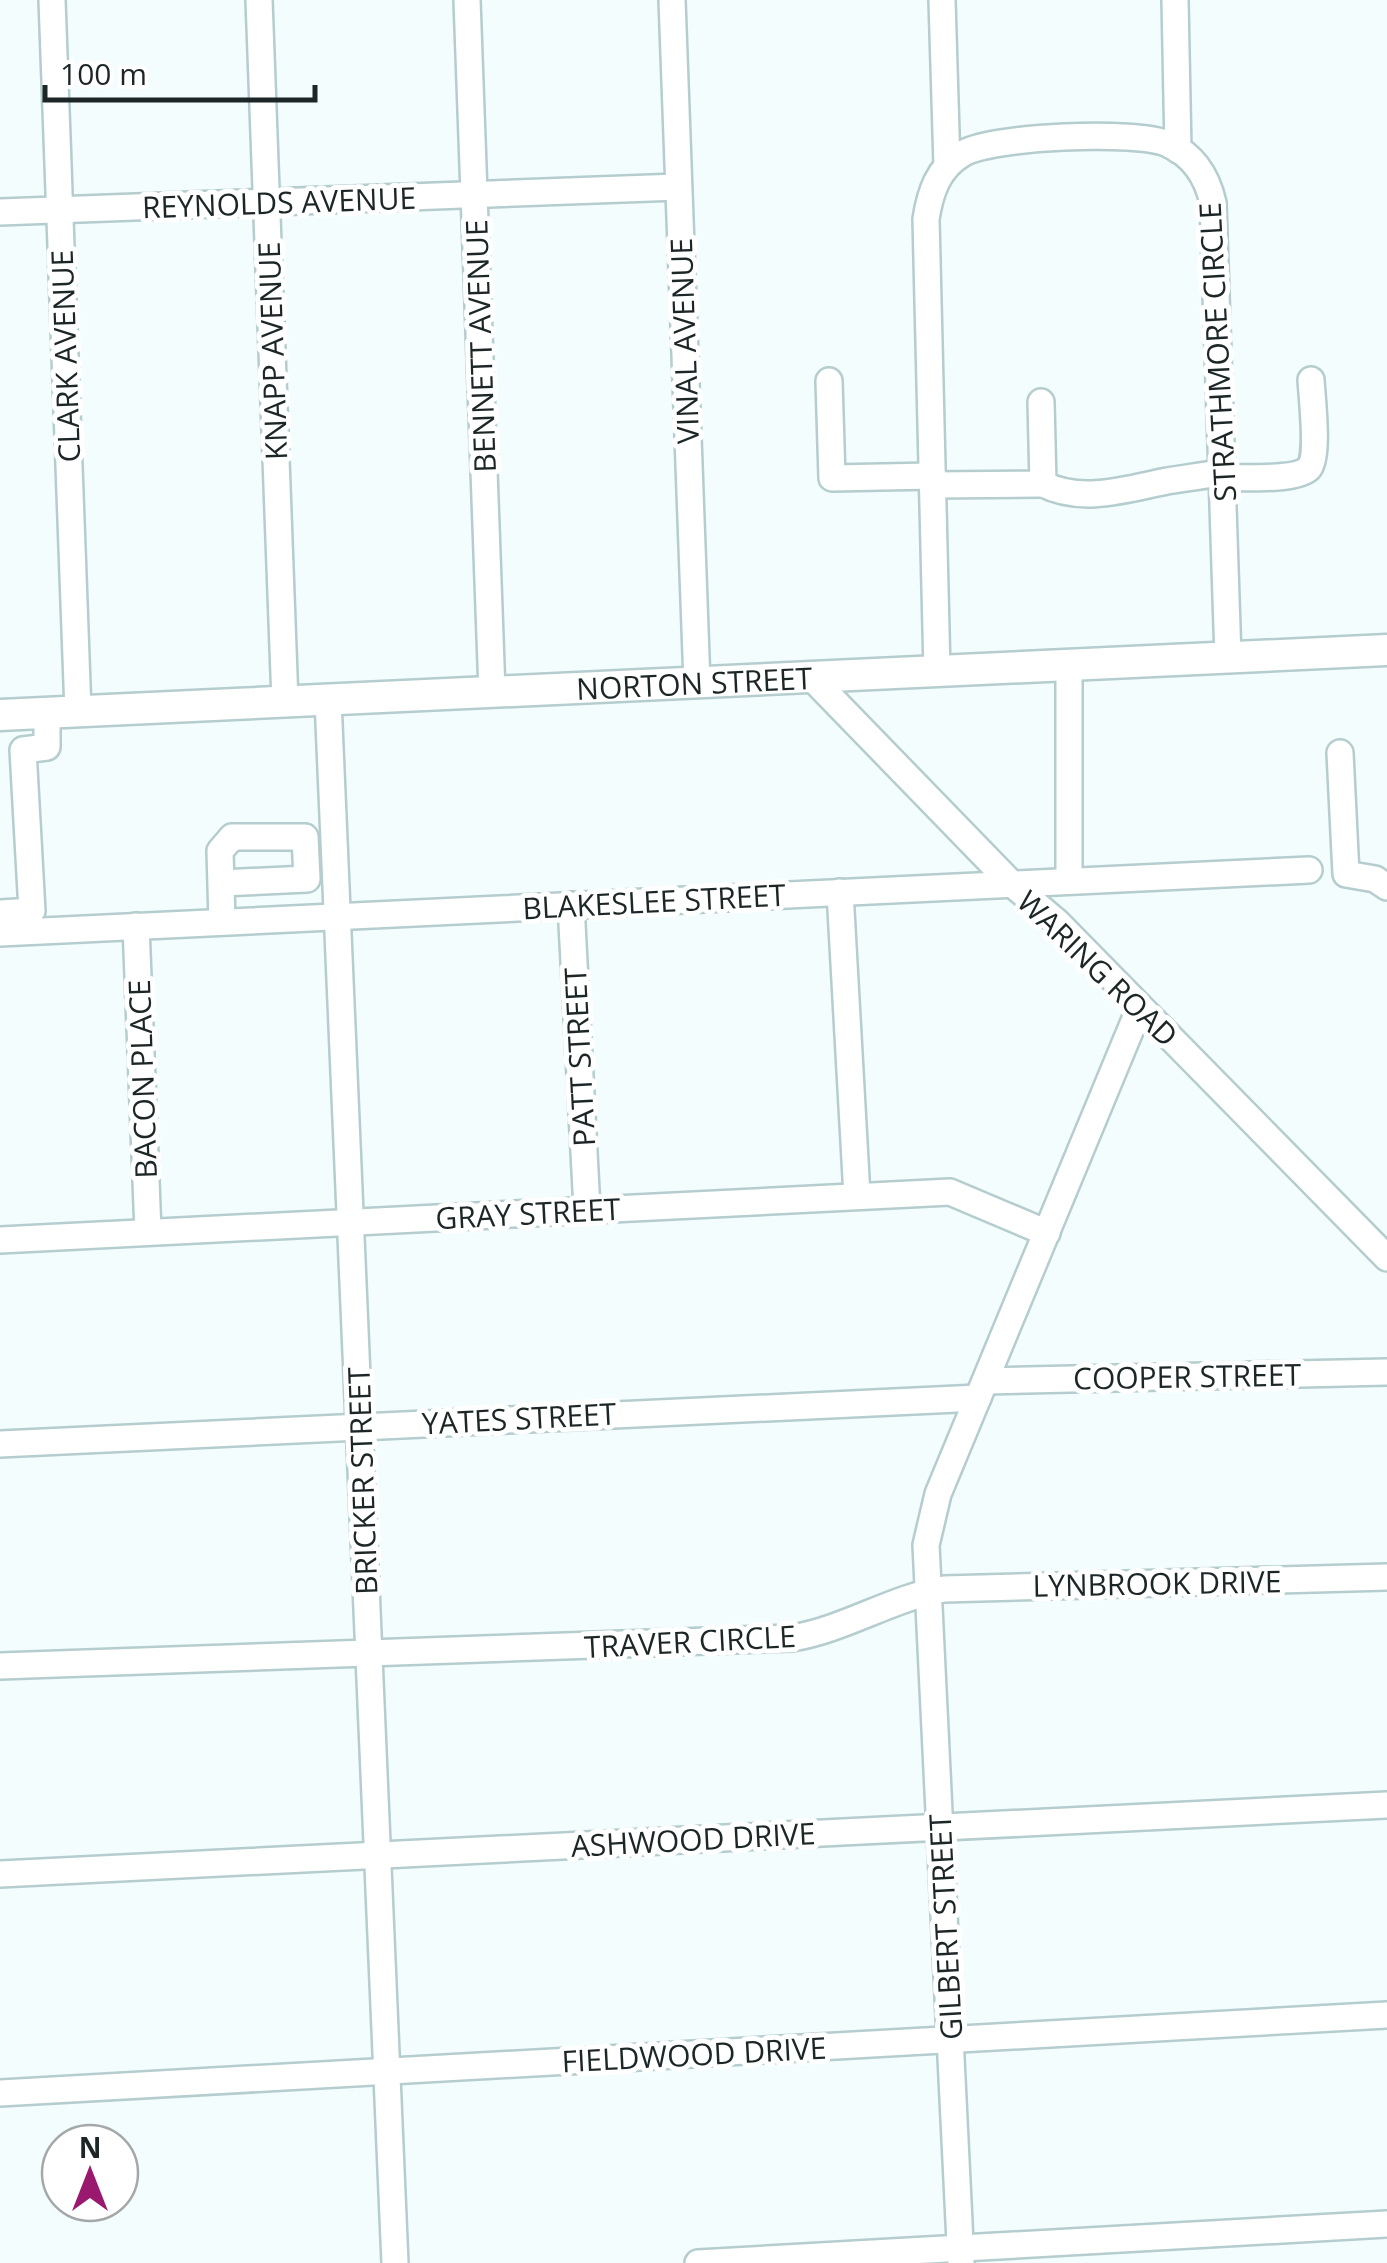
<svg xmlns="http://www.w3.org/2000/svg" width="1387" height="2263" font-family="'Open Sans',sans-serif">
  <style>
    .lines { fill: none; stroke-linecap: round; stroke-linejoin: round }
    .minor-casing { stroke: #b5cdce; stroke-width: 30 }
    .major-casing { stroke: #b5cdce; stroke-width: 35 }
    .minor { stroke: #fff; stroke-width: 25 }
    .major { stroke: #fff; stroke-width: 30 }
    .labels { text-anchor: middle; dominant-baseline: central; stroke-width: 10; stroke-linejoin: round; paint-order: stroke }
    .street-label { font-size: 30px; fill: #1d2627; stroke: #fff }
  </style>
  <rect width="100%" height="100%" fill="#f4fdfe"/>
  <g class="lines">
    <defs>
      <g id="minor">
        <path d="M52,0L78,712"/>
        <path d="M259,0L285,702"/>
        <path d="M467,0L492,692"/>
        <path d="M672,0L697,683"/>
        <path d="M942,0L947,166"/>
        <path d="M1175,0L1178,150"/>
        <path d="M0,212L678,187"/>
        <path d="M829,381L832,478L933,476"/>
        <path d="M1223,478C1241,477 1297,481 1309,468C1319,457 1312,397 1311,380"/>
        <path d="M1043,484C1082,504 1127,489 1167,481C1186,478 1204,476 1222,472"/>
        <path d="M933,485L1043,484L1041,402"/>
        <path d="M937,671L926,219C930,193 938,168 962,154C990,136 1138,130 1168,144C1193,155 1207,176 1213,203L1228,658"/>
        <path d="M811,677L1012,884L1057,922L1387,1258"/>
        <path d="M328,700L395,2263"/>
        <path d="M1340,753L1346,874L1375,879L1387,887"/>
        <path d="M1069,881V665"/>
        <path d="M221,883L307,879L305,837H232L220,851L222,922"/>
        <path d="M840,892L857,1196"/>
        <path d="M571,905L587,1209"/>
        <path d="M0,913L32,911L23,750L47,747V713"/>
        <path d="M136,926L148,1232"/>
        <path d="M0,933L1309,870"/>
        <path d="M0,1240L950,1192L1047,1233"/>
        <path d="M986,1381L1387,1372"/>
        <path d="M0,1444L978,1398"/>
        <path d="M0,1666L792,1638C846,1629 891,1598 944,1589L1387,1577"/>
        <path d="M0,1874L1387,1805"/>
        <path d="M0,2093L1387,2015"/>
        <path d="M698,2263L1387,2224"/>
        <path d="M961,2263L926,1545L938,1494L1140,1007"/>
      </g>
      <g id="major">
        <path id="s1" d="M0,715L1387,650"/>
      </g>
    </defs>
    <!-- minor casing -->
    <use href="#minor" class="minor-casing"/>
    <!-- major casing -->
    <use href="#major" class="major-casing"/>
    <!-- minor -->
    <use href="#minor" class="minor"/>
    <!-- major -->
    <use href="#major" class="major"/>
  </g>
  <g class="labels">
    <!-- street labels -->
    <g class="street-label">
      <text transform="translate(279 202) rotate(-2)">REYNOLDS AVENUE</text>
      <text transform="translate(684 341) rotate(-92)">VINAL AVENUE</text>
      <text transform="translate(480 346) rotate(-92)">BENNETT AVENUE</text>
      <text transform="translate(272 351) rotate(-92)">KNAPP AVENUE</text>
      <text transform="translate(1217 352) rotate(-93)">STRATHMORE CIRCLE</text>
      <text transform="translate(65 356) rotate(-92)">CLARK AVENUE</text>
      <text stroke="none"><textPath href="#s1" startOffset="695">NORTON STREET</textPath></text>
      <text transform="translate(654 901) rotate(-3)">BLAKESLEE STREET</text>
      <text transform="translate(1098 968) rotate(44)">WARING ROAD</text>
      <text transform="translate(579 1057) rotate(-93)">PATT STREET</text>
      <text transform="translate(142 1079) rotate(-92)">BACON PLACE</text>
      <text transform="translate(528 1213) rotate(-3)">GRAY STREET</text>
      <text transform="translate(1187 1376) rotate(-1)">COOPER STREET</text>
      <text transform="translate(519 1418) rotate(-3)">YATES STREET</text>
      <text transform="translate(362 1481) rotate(-92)">BRICKER STREET</text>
      <text transform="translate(1157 1583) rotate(-1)">LYNBROOK DRIVE</text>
      <text transform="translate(690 1641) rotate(-3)">TRAVER CIRCLE</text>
      <text transform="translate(693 1839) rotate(-3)">ASHWOOD DRIVE</text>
      <text transform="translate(945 1927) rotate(-93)">GILBERT STREET</text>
      <text transform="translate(694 2054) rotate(-3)">FIELDWOOD DRIVE</text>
    </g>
  </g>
  <!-- north arrow -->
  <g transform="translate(90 2173)"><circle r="48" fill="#ffffff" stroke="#a5a8a9" stroke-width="2.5"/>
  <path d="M0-8L18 38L0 25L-18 38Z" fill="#9a196e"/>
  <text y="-15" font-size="28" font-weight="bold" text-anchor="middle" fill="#1d2627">N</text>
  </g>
  <!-- scale -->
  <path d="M45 85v15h270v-15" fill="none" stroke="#1d2627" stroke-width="5"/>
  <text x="60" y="85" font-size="30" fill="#1d2627" stroke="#ffffff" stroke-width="8" paint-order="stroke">100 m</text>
</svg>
